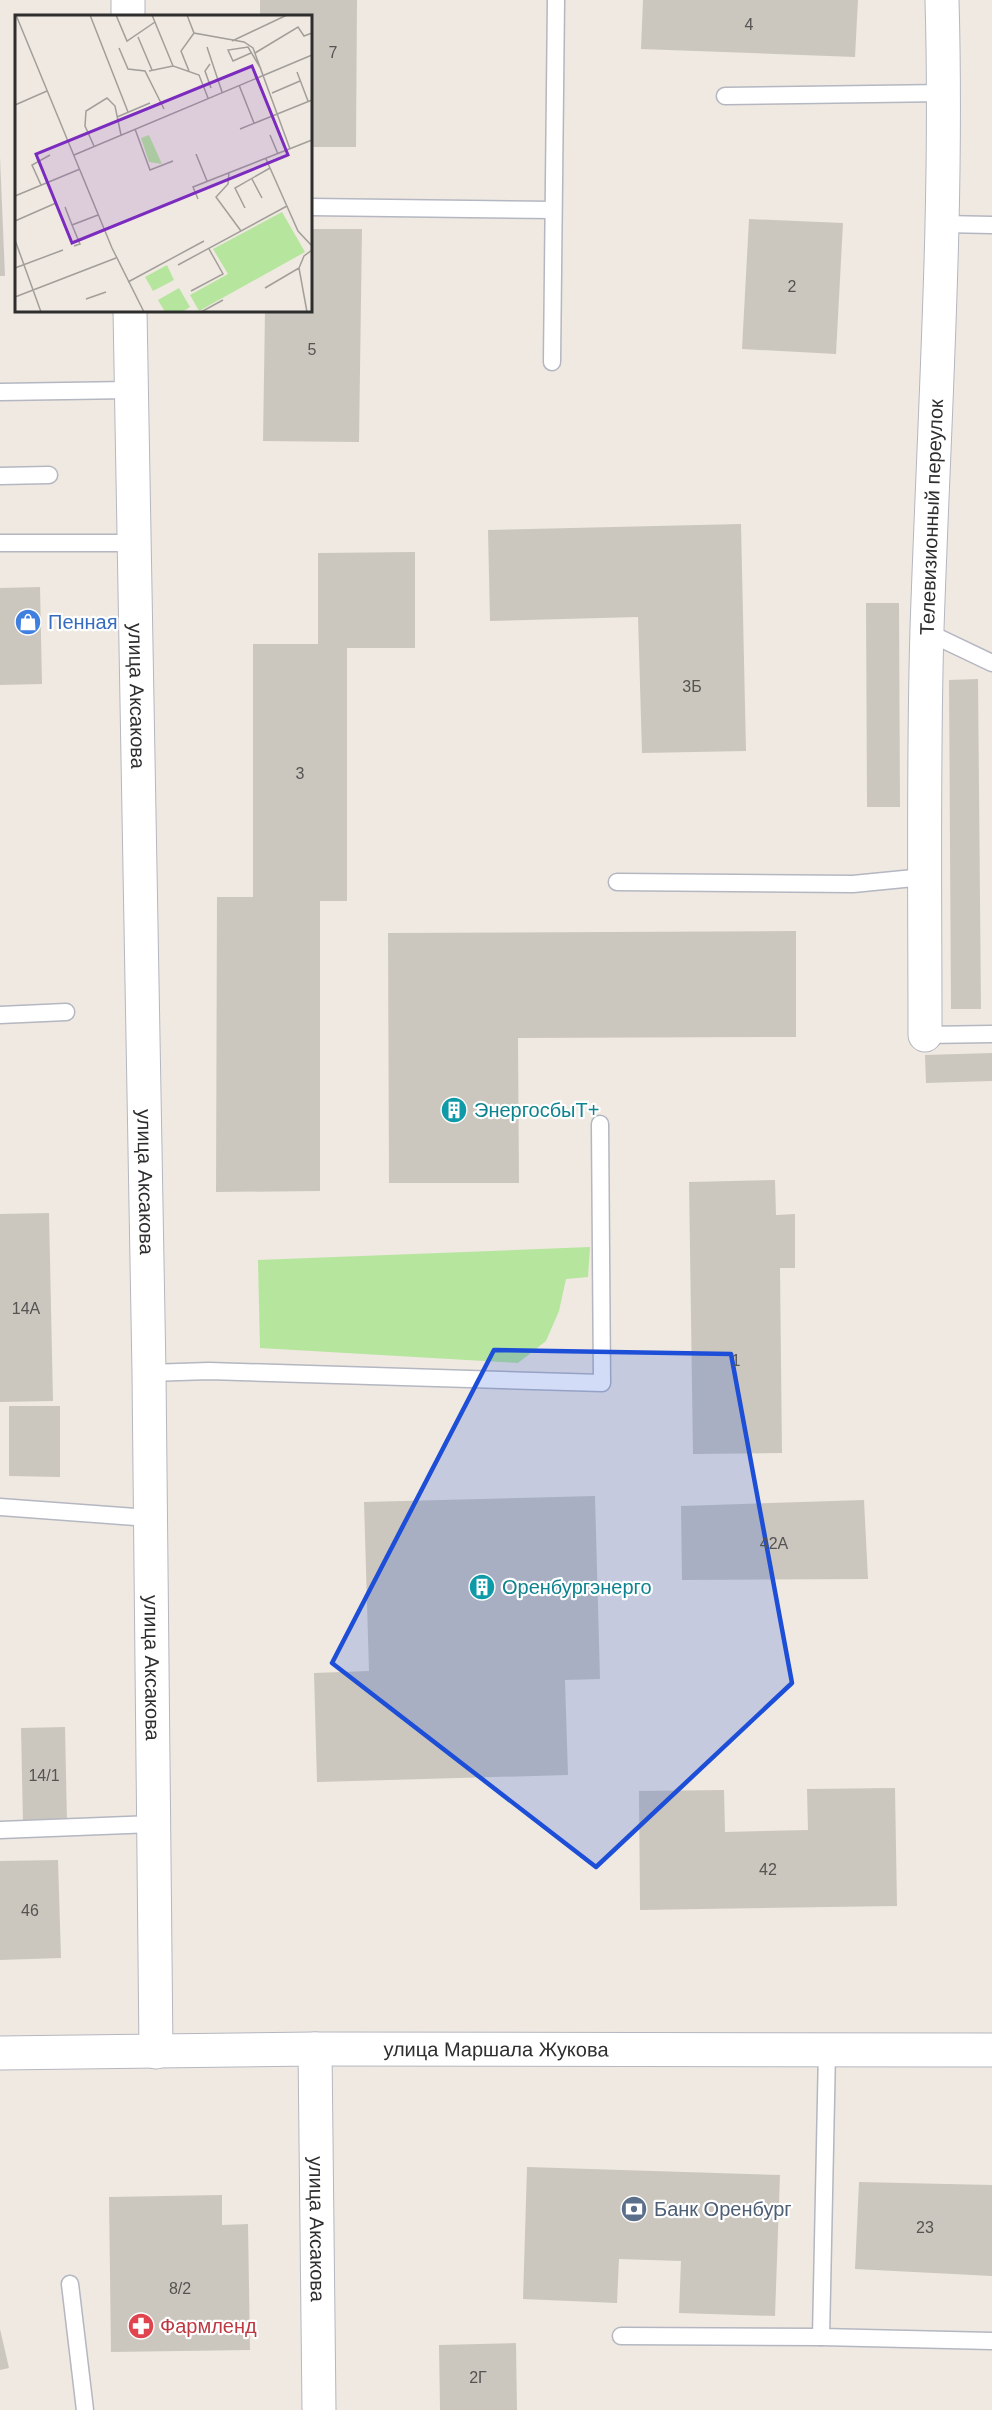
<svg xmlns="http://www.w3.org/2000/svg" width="992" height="2410" font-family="Helvetica,sans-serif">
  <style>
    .green { fill: #b6e59e }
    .building { fill: #cbc7bf }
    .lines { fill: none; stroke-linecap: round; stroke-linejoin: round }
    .service-casing { stroke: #b4b7c1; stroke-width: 19 }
    .minor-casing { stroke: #b4b7c1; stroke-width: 35 }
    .secondary-casing { stroke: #b4b7c1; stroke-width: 35 }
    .service { stroke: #fff; stroke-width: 16 }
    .minor { stroke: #fff; stroke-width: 33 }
    .secondary { stroke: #fff; stroke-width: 33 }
    .marked { fill: #1d4ed8; fill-opacity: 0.2; stroke: #1d4ed8; stroke-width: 4.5; stroke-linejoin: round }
    .labels { text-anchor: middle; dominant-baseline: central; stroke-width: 4.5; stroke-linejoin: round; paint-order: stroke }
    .number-label { font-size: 16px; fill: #555452 }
    .street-label { font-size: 20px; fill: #2e2e2e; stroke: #fff }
    .shop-label { font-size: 20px; fill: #366cbe; stroke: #fff; text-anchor: start }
    .culture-label { font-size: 20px; fill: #0d838f; stroke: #fff; text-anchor: start }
    .service-label { font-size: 20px; fill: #4e5e75; stroke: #fff; text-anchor: start }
    .health-label { font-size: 20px; fill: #be3a42; stroke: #fff; text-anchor: start }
    .inset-road { fill: none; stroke: #a29e99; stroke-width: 1.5 }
    .view { fill: #7b2cbf; fill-opacity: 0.15; stroke: #7b2cbf; stroke-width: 3 }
    .inset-edge { fill: none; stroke: #2e2e2e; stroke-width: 3 }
  </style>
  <rect width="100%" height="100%" fill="#efe9e1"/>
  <!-- green -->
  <path class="green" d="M590,1247L588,1277L566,1279L559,1311L546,1341L518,1363L260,1348L258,1260Z"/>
  <!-- building -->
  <g class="building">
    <path d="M260,0H357L356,147H310V16H260Z"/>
    <path d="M643,0H858L855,57L641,49Z"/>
    <path d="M0,157L5,276H0Z"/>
    <path d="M749,219L843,223L836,354L742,349Z"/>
    <path d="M310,229H362L359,442L263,441L265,310H310Z"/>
    <path d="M741,524L746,751L642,753L638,617L490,621L488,530Z"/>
    <path d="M415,552V648H347V901H320V1191L216,1192L217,897H253V644H318V553Z"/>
    <path d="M40,587L42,684L0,685V588Z"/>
    <path d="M866,603H899L900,807H867Z"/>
    <path d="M978,679L981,1009H951L949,680Z"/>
    <path d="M796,931V1037L518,1038L519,1183H389L388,933Z"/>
    <path d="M992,1053V1081L926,1083L925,1055Z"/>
    <path d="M775,1180L776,1215L795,1214V1268H780L782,1453L693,1454L689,1182Z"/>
    <path d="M49,1213L53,1401L0,1402V1214Z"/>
    <path d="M9,1406H60V1477L9,1476Z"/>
    <path d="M595,1496L600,1679L565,1680L568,1775L317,1782L314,1673L369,1671L364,1502Z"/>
    <path d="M864,1500L868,1579L682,1580L681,1506Z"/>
    <path d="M65,1727L67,1822L23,1823L21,1728Z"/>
    <path d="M895,1788L897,1906L640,1910L639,1791L724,1790L725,1832L808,1830L807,1789Z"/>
    <path d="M58,1860L61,1958L0,1960V1861Z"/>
    <path d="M527,2167L780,2175L775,2316L679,2313L681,2261L619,2259L617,2303L523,2299Z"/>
    <path d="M859,2182L992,2185V2276L855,2269Z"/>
    <path d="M222,2195V2225L248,2224L250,2350L111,2352L109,2197Z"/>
    <path d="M0,2329L9,2368L0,2370Z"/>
    <path d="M516,2343L517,2410H440L439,2345Z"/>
  </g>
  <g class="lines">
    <defs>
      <g id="service">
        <path d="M725,96L945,93"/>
        <path d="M310,207L553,210"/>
        <path d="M943,224L992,225"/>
        <path d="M552,362L556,0"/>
        <path d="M0,392L130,390"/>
        <path d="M0,476L49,475"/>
        <path d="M0,543H133"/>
        <path d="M927,632L992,663"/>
        <path d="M617,882L853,884L924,877"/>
        <path d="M0,1015L66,1012"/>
        <path d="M925,1035L992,1034"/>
        <path d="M149,1373L209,1371L602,1383L600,1124"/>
        <path d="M0,1507L149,1518"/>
        <path d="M0,1830L153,1824"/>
        <path d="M827,2051L821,2337L992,2341"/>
        <path d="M70,2284L85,2410"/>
        <path d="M621,2336L821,2337"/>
      </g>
      <g id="minor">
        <path id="s1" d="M925,1035C925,900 923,764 927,629C934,419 948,210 942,0"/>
        <path id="s2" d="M315,2049L319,2410"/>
      </g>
      <g id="secondary">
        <path d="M128,0V16"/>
        <path id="s3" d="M130,310L149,1373L156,2052"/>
        <path id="s4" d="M0,2053L315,2049L992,2050"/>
      </g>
    </defs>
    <!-- service casing -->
    <use href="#service" class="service-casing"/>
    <!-- minor casing -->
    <use href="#minor" class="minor-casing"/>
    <!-- secondary casing -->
    <use href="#secondary" class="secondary-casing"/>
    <!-- service -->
    <use href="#service" class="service"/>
    <!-- minor -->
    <use href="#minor" class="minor"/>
    <!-- secondary -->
    <use href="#secondary" class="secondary"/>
  </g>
  <!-- marked area -->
  <path class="marked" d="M494,1350L731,1354L792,1683L596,1867L332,1663Z"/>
  <!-- icons -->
  <defs>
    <symbol id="shop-disc" viewBox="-11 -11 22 22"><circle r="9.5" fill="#3f7fe0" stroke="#fff"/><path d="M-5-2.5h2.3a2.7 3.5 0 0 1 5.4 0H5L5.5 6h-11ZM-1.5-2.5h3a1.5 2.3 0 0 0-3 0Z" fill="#fff"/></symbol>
    <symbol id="building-disc" viewBox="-11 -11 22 22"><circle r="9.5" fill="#0f9aa8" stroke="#fff"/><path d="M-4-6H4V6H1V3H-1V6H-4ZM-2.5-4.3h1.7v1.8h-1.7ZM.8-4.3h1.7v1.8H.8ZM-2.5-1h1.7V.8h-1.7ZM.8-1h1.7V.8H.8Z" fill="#fff"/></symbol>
    <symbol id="bank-disc" viewBox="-11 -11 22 22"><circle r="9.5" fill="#5c6f8a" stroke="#fff"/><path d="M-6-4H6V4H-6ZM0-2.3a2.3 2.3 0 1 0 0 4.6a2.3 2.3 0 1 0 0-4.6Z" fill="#fff"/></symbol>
    <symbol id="pharmacy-disc" viewBox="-11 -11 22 22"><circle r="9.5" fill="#e0444e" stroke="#fff"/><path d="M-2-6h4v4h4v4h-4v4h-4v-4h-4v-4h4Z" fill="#fff"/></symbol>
  </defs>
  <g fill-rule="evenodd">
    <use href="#shop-disc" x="13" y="607" width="30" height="30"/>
    <use href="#building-disc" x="439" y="1095" width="30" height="30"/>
    <use href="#building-disc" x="467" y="1572" width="30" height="30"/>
    <use href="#bank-disc" x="619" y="2194" width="30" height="30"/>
    <use href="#pharmacy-disc" x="126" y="2311" width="30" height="30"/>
  </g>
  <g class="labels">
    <!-- number labels -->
    <g class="number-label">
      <text x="749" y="24">4</text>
      <text x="333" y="52">7</text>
      <text x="792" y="286">2</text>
      <text x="312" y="349">5</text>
      <text x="692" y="686">3Б</text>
      <text x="300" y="773">3</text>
      <text x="26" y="1308">14А</text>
      <text x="736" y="1360">1</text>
      <text x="774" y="1543">42А</text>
      <text x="44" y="1775">14/1</text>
      <text x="768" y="1869">42</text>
      <text x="30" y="1910">46</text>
      <text x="925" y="2227">23</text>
      <text x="180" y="2288">8/2</text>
      <text x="478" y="2377">2Г</text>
    </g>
    <!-- street labels -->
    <g class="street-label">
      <text stroke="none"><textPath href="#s1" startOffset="518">Телевизионный переулок</textPath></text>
      <text stroke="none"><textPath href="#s3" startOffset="386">улица Аксакова</textPath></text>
      <text stroke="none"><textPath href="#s3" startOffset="872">улица Аксакова</textPath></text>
      <text stroke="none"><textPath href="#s3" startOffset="1358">улица Аксакова</textPath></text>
      <text stroke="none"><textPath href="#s4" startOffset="496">улица Маршала Жукова</textPath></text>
      <text stroke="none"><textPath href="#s2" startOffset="180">улица Аксакова</textPath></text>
    </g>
    <!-- shop labels -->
    <g class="shop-label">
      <text x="48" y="622">Пенная</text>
    </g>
    <!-- culture labels -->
    <g class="culture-label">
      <text x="474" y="1110">ЭнергосбыТ+</text>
      <text x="502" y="1587">Оренбургэнерго</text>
    </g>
    <!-- service labels -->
    <g class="service-label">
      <text x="654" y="2209">Банк Оренбург</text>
    </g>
    <!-- health labels -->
    <g class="health-label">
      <text x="160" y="2326">Фармленд</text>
    </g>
  </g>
  <!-- overview -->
  <g transform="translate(15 15)">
    <rect width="297" height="297" fill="#efe9e1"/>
    <path d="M134,120L147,149L134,147L126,123ZM267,197L290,237L184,296L175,280L213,259L198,234ZM152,250L159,265L138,276L130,262ZM164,273L175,292L167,297H150L143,285Z" fill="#b6e59e"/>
    <path class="inset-road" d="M1,0L97,233L129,297M75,0L113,97M101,0L112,26L140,7M137,0L158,51L184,60L193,83M172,0L179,18L229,27L238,33L275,134M123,22L137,55M217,26L272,0M192,32L207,77M104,33L113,54L130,56L149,94M236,38L218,46L213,35L233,32L246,54M240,38L283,12L289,21L297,18M195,49L190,56L196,73M134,56L158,51M174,56L166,36L179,18M282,57L293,86M224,70L239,108M257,78L285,66M0,90L32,76M102,102L135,88M120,114L135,155L158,146M225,114L297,85M255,120L263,139M79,131L70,111L71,96L92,83L100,91L106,120M181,139L192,166M59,140L297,40M251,144L283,216L297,231M214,157L213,169L201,182L226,216M237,164L247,183M26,170L17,150L35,140M0,181L65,154M183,184L178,172L297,125M50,192L57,210M230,193L220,173L255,153M0,206L41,188M0,225L26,297M59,231L65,229L57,210L83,200M163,250L272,191M0,253L48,235M113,267L189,226M250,273L284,253M176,276L208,259L194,234M0,282L101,243M71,284L91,277M186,297L208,285M292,297L284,253L289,241L297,235"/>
    <path class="view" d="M237,51L273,140L57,228L21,139Z"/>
    <rect width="297" height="297" class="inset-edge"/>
  </g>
</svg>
